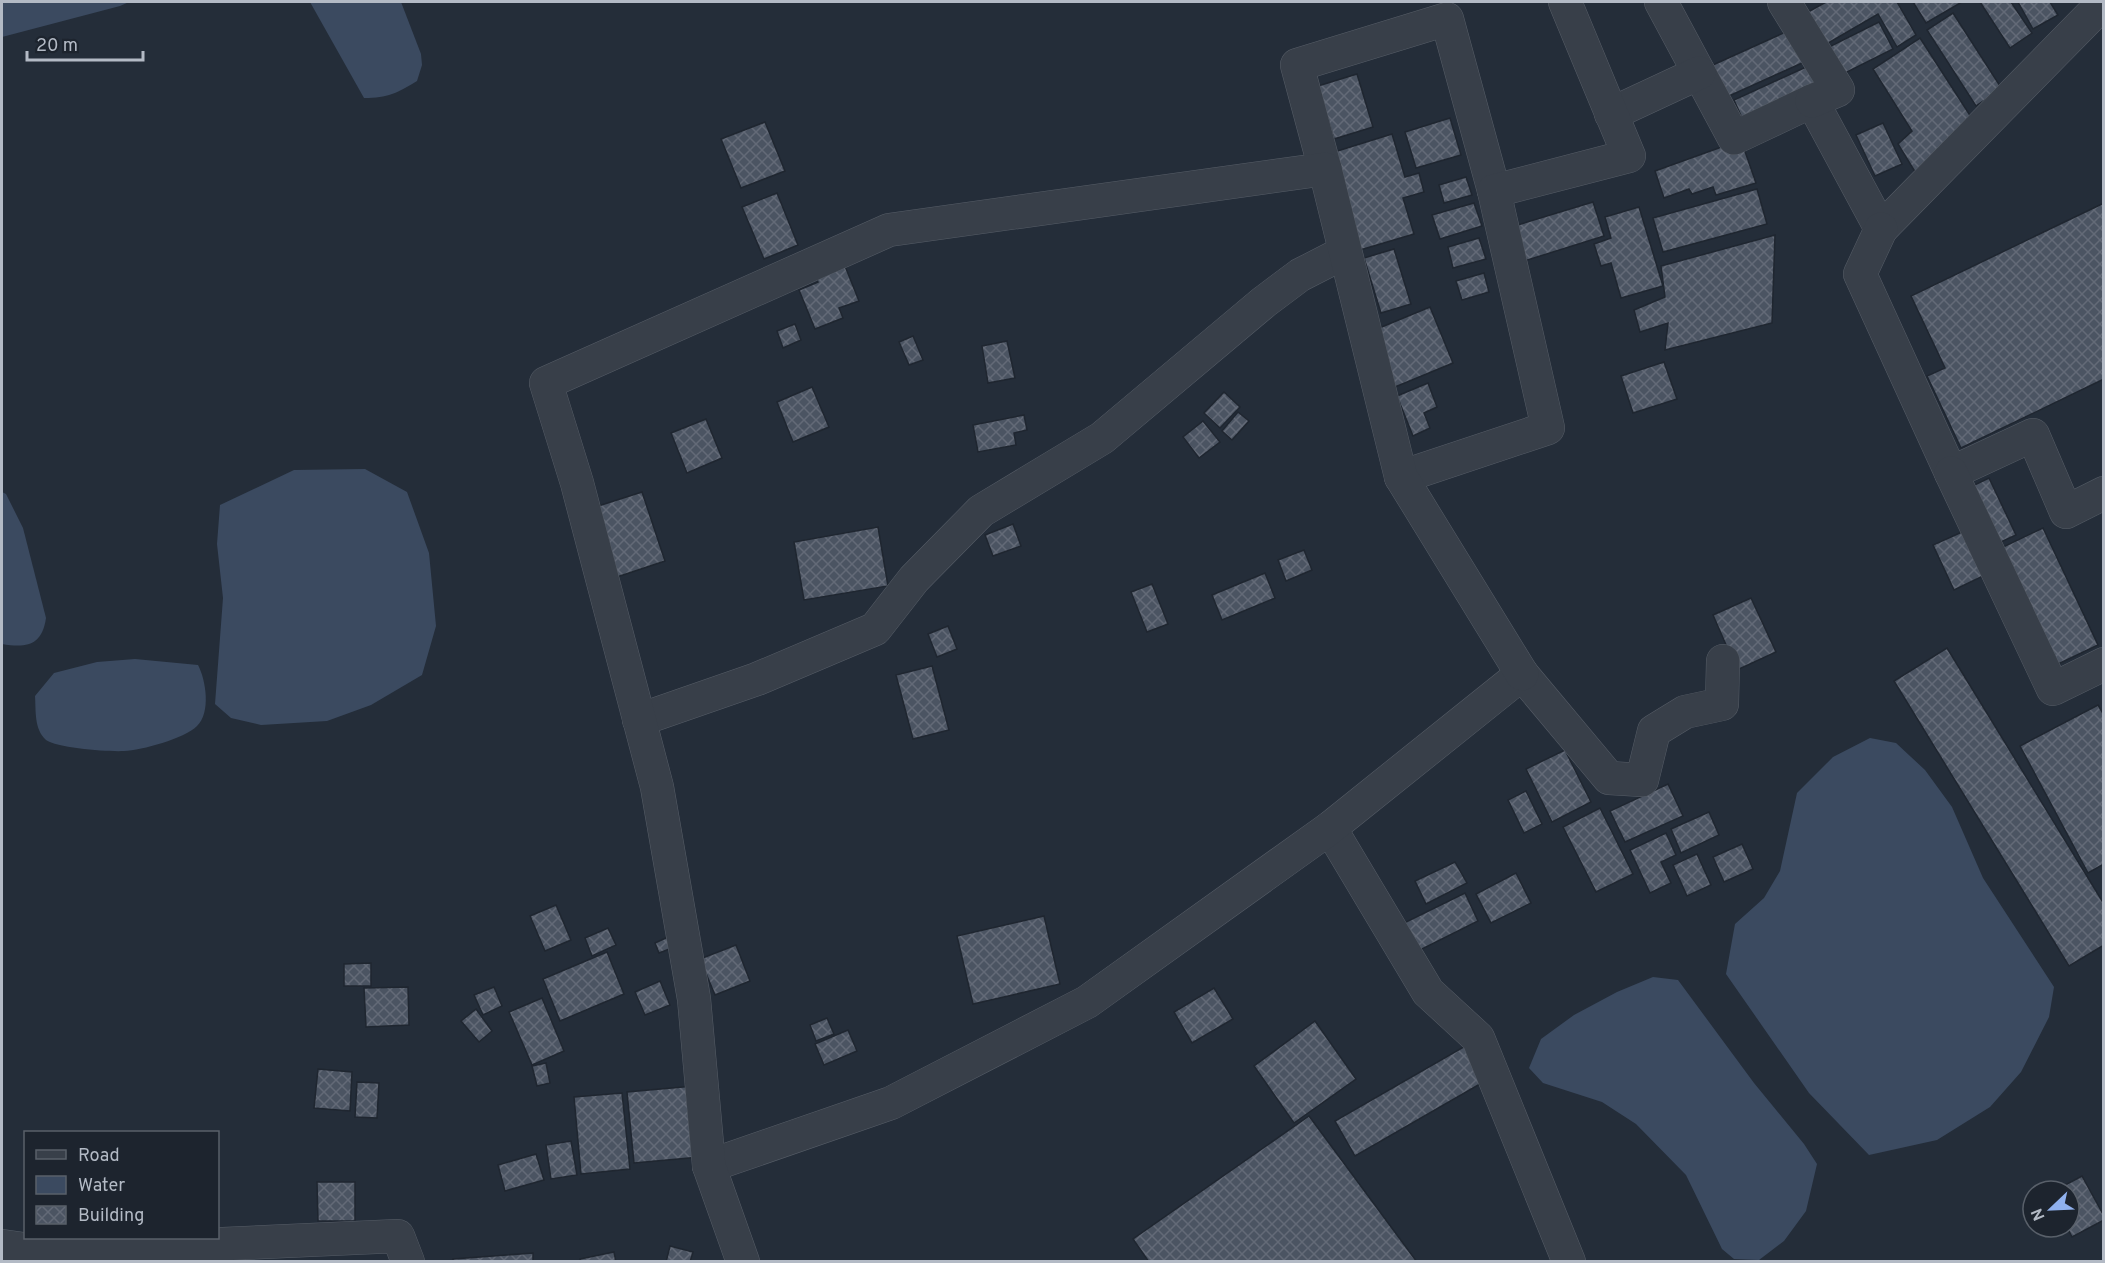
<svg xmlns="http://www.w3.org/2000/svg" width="2105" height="1263" font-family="Overpass,sans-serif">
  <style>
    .water { fill: #3b4a60 }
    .building { fill: url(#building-cross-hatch); stroke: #1f2630; stroke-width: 1.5 }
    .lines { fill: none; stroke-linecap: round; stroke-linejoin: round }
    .minor-casing { stroke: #565d67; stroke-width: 34 }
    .minor { stroke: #383f49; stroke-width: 33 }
  </style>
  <defs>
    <pattern id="building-cross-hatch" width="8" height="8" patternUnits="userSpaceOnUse" patternTransform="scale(1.5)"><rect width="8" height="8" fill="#4b5462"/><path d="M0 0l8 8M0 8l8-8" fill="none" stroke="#636a77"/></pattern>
  </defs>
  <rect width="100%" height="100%" fill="#242d39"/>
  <!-- water -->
  <g class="water">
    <path d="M2,2H129L120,6L2,37Z"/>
    <path d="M310,2H401L421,54L422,65L417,81C397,93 388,98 364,98Z"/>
    <path d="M365,469L407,492L429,553L436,626L422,675L371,705L327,721L261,725L231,718L215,704L223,598L217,544L220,505L294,470Z"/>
    <path d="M2,492L6,494L23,528L46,618C42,646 26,648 2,644Z"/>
    <path d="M135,659L198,665C206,680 211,713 197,726C184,739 142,750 124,751C109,752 57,748 46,740C34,729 36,711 35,696L54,673L97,662Z"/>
    <path d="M1870,738L1896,743L1925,770L1952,807L1983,878L2054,987L2049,1017L2021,1072L1990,1107L1937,1140L1869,1155L1809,1093L1726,974L1735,924L1764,898L1780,871L1797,793L1833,757Z"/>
    <path d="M1653,977L1678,980L1754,1083L1804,1144L1817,1164L1806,1211L1784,1241L1759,1260L1734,1259L1722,1249L1686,1175L1636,1124L1602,1102L1543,1083L1529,1068L1541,1039L1574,1015L1617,992Z"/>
  </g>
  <!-- building -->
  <g class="building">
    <path d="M1826,2H1897L1916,35L1897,47L1878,14L1818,49L1799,17Z"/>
    <path d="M1913,2H1962L1926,23Z"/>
    <path d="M1980,2H2011L2032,33L2010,48Z"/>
    <path d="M2018,2H2050L2058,15L2033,29Z"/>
    <path d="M1953,13L2002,89L1976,106L1927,30Z"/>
    <path d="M1879,22L1893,49L1837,77L1823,50Z"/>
    <path d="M1799,26L1813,58L1718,101L1704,69Z"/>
    <path d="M1920,38L1973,120L1917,175L1898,144L1912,131L1873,69Z"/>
    <path d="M1817,62L1830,90L1746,127L1734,100Z"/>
    <path d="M1357,74L1373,127L1334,139L1318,86Z"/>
    <path d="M1450,118L1461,155L1416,168L1405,132Z"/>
    <path d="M765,122L785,171L741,188L721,139Z"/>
    <path d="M1883,123L1902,164L1875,176L1856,135Z"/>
    <path d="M1392,134L1405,177L1419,173L1424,192L1403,198L1414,234L1360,250L1331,153Z"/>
    <path d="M1741,140L1756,183L1716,195L1713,187L1692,194L1689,189L1664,198L1655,171Z"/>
    <path d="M1466,177L1472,195L1444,203L1439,185Z"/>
    <path d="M1757,189L1767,224L1663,252L1653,218Z"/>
    <path d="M777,193L798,245L764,259L742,207Z"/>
    <path d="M1593,202L1604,236L1521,262L1511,227Z"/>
    <path d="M1474,203L1482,226L1440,239L1432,215Z"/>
    <path d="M2104,203V379L1961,448L1927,376L1945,368L1911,296Z"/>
    <path d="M1639,207L1663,286L1621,298L1611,263L1601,266L1594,244L1611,238L1605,217Z"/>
    <path d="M1775,235L1772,323L1665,350L1668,323L1640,332L1634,310L1665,297L1661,266Z"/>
    <path d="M1479,238L1486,259L1453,268L1448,247Z"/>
    <path d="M1394,249L1411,304L1381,313L1364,258Z"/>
    <path d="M845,266L859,301L839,308L843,318L815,329L799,290L818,282L816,277Z"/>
    <path d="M1484,273L1489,292L1462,300L1456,281Z"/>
    <path d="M1430,307L1453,363L1395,387L1372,331Z"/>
    <path d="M795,324L801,340L783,348L777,331Z"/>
    <path d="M913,336L923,360L909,365L899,342Z"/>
    <path d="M1007,341L1015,378L988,383L982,346Z"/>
    <path d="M1664,362L1677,399L1633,413L1621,376Z"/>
    <path d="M1428,383L1437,407L1424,413L1430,428L1413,436L1397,396Z"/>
    <path d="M812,387L829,427L793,442L777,402Z"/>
    <path d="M1224,392L1240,407L1220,428L1204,413Z"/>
    <path d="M1238,412L1249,421L1232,440L1222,431Z"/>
    <path d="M1024,415L1027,430L1014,433L1016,445L978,452L973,425Z"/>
    <path d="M706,419L722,458L687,473L671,433Z"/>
    <path d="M1203,421L1220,442L1199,458L1183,437Z"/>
    <path d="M1989,478L2016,535L1990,547L1964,490Z"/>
    <path d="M642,492L665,561L614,578L592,508Z"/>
    <path d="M1013,524L1021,546L993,556L985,535Z"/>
    <path d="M878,527L888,586L804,600L794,542Z"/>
    <path d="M2043,528L2098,645L2056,665L2001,548Z"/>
    <path d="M1962,532L1983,576L1954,590L1933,545Z"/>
    <path d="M1304,550L1312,570L1286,581L1278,560Z"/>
    <path d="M1265,573L1275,598L1222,620L1212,595Z"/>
    <path d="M1152,584L1168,624L1147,632L1131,592Z"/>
    <path d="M1751,598L1776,652L1737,670L1713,615Z"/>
    <path d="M948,626L957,649L937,657L928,634Z"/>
    <path d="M1947,648L2104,904V945L2069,966L1894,681Z"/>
    <path d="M932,666L949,730L913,739L896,675Z"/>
    <path d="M2098,705L2104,715V864L2088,873L2020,746Z"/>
    <path d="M1565,750L1591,802L1552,822L1526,769Z"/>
    <path d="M1668,784L1683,816L1625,842L1610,811Z"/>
    <path d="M1526,791L1542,824L1524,833L1508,800Z"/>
    <path d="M1600,808L1633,874L1596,892L1563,827Z"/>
    <path d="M1709,812L1719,835L1681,853L1671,829Z"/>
    <path d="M1666,833L1676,855L1661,862L1671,883L1650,893L1630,850Z"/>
    <path d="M1742,844L1753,869L1724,882L1713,857Z"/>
    <path d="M1697,854L1711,885L1687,896L1673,865Z"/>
    <path d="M1455,862L1467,883L1426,904L1415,881Z"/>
    <path d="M1516,873L1531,903L1491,923L1476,894Z"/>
    <path d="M1465,893L1478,921L1418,951L1404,923Z"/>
    <path d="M556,905L571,940L545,951L530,916Z"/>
    <path d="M1044,916L1060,984L973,1004L957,936Z"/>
    <path d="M608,928L616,945L592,956L585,938Z"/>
    <path d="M668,937L672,948L659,953L655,943Z"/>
    <path d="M736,945L750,981L715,995L700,959Z"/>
    <path d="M607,952L624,994L560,1021L543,979Z"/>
    <path d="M371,963V986H344V964Z"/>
    <path d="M660,981L670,1005L645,1015L635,992Z"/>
    <path d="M408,987L409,1025L366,1027L364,988Z"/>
    <path d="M494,987L502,1006L483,1015L474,995Z"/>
    <path d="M1214,988L1233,1019L1192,1043L1174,1012Z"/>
    <path d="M542,998L564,1051L532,1065L509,1012Z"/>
    <path d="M476,1009L492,1031L479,1042L461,1021Z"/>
    <path d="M827,1018L834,1034L816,1041L810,1025Z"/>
    <path d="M1315,1021L1356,1079L1294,1123L1254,1066Z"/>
    <path d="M848,1030L857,1051L824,1065L815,1044Z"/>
    <path d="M1467,1045L1487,1080L1355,1156L1335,1121Z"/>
    <path d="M546,1063L550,1083L537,1086L532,1066Z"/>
    <path d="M318,1069L352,1072L350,1111L314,1108Z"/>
    <path d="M357,1082L379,1083L377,1118L355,1117Z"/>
    <path d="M694,1086L700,1157L634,1163L627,1092Z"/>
    <path d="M622,1093L630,1169L581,1174L574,1097Z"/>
    <path d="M1309,1116L1417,1262H1149L1133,1239Z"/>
    <path d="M571,1141L577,1175L551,1179L546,1145Z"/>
    <path d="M536,1154L544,1180L505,1191L498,1165Z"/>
    <path d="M2082,1176L2104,1216V1220L2072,1237L2067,1227H2069V1191H2054Z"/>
    <path d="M317,1182H355V1221H318Z"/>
    <path d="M670,1246L693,1252L690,1262H666Z"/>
    <path d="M614,1252L616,1262H581L580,1259Z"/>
    <path d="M533,1253V1262H453V1259Z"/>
  </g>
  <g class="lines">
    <defs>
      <g id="minor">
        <path d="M1661,2L1734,138L1812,101L1881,229L2104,2"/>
        <path d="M1784,2L1838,90L1812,101"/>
        <path d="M1611,114L1699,73"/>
        <path d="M1325,169L1297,65L1447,19L1494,191"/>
        <path d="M1881,229L1860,274L1951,473L2033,435L2066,512L2104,493"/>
        <path d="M1951,473L2053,689L2104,664"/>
        <path d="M1401,477L1548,428L1494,191L1629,156L1565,2"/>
        <path d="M639,720L757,679L875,629L914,579L981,511L1102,438L1264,302L1300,275L1345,252"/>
        <path d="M1330,828L1428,992L1478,1038L1569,1262"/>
        <path d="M709,1166L891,1103L1087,1002L1330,828L1522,674L1609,778L1642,780L1654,731L1685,712L1722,704L1723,661"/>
        <path d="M2,1246L44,1252L398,1236L408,1262"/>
        <path d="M743,1262L709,1166L694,999L657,787L577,483L546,383L889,230L1325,169L1401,477L1522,674"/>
      </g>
    </defs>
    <!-- minor casing -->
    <use href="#minor" class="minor-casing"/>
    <!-- minor -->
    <use href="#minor" class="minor"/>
  </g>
  <!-- border -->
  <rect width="2105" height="1263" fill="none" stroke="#b3bac5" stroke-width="6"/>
  <!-- legend -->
  <rect x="24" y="1131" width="195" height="108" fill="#1d242e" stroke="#59606a" stroke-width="1.5"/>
  <rect x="36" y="1150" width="30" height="9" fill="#383f49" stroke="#59606a" stroke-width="1.5"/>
  <text x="78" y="1161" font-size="18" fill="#b3bac5">Road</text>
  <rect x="36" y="1176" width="30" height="18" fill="#3b4a60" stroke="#59606a" stroke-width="1.5"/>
  <text x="78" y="1191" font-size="18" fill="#b3bac5">Water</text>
  <rect x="36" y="1206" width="30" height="18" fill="url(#building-cross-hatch)" stroke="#59606a" stroke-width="1.5"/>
  <text x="78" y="1221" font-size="18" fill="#b3bac5">Building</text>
  <!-- north arrow -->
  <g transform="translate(2051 1209) rotate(247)"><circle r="28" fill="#1d242e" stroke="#59606a" stroke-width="1.5"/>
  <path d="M0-4.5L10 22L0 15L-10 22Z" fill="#90b1ee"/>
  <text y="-9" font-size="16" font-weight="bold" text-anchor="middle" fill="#b3bac5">N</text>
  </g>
  <!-- scale -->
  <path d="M27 51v9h116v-9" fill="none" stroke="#b3bac5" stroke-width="3"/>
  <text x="36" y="51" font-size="18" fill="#b3bac5" stroke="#1d242e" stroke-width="4.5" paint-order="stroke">20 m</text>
</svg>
